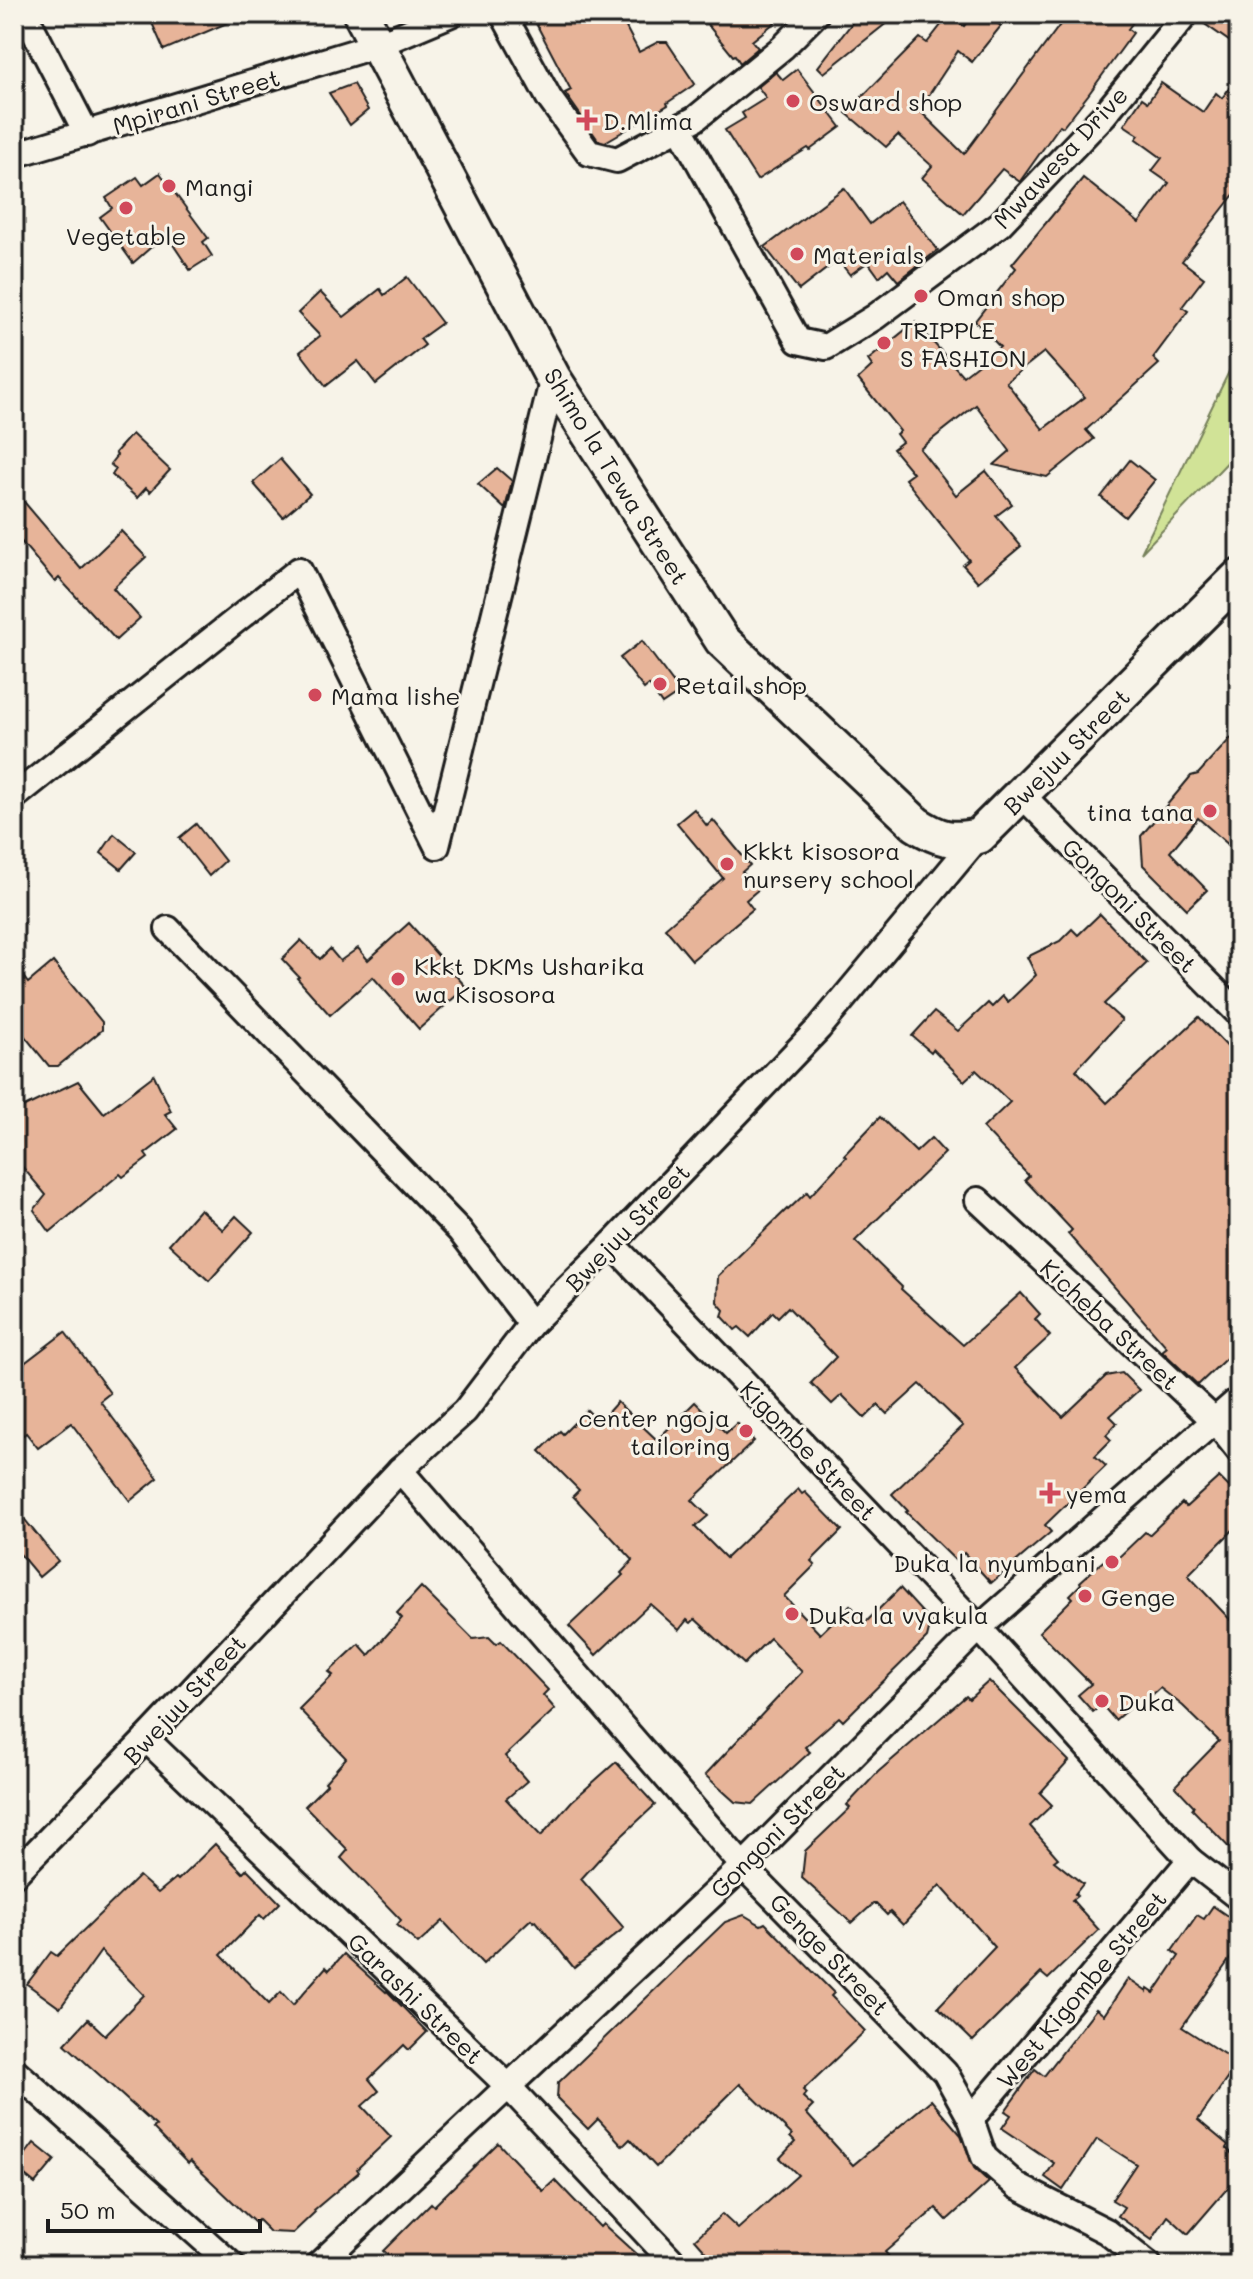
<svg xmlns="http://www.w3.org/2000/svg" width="1253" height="2279" font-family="Mali,sans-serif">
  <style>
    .green { fill: #d1e397; stroke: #76805a; stroke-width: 2 }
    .building { fill: #e7b499; stroke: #1c1c1c; stroke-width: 2; fill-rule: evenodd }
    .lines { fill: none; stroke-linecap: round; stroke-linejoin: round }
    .street-casing { stroke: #1c1c1c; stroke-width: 30 }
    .secondary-casing { stroke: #1c1c1c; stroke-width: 40 }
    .street { stroke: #f7f3e8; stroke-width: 24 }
    .secondary { stroke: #f7f3e8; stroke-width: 34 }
    .poi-dot { fill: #d1495b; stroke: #f7f3e8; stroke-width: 3 }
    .labels { text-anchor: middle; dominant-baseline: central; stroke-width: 6; stroke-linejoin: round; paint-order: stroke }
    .street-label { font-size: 24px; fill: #1c1c1c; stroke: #f7f3e8 }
    .poi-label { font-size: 24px; fill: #1c1c1c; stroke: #f7f3e8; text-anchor: start }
  </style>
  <rect width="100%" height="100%" fill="#f7f3e8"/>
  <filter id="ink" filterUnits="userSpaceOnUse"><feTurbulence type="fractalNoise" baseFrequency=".0125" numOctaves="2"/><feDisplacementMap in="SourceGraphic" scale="16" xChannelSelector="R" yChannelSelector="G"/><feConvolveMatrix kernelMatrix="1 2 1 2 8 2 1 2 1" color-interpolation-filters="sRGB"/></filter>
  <g filter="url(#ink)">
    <!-- green -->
    <path class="green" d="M1239,351V450L1141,553Z"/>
    <!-- building -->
    <g class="building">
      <path d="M148,14H248L164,50Z"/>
      <path d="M531,14H619L639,52L658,42H667L695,84L667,103L668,105L646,118L605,142L598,140L565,93L571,90Z"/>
      <path d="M719,14H785L752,41L758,48L740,63L735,55L733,56L707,24Z"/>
      <path d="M859,14H898L824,73L818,67Z"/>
      <path d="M973,14H985L1001,26L972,62L958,51L919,110L964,154L1068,14H1139L1128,29L1133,33L1088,95L1063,127L1060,125L1021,180L1020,182L1002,169L963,214L922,178L932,166L898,135L886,147L846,113L920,38L927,43L949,15L964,26Z"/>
      <path d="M1201,14H1239V48L1199,20Z"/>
      <path d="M797,69L841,127L810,150L808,148L757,180L725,130L745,118L742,113L766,98L758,87L776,72L783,80Z"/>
      <path d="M1239,75V188L1182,261L1204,278L1182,307L1188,311L1153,358L1159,364L1086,430L1094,439L1047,477L994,465L1010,451L976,405L920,449L956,495L986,471L1012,504L996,516L1021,546L978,582L963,565L969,560L905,479L913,473L893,449L902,442L896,434L900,431L858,379L872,366L868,360L915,322L963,376L1000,347L975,321L1016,268L1012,264L1083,178L1139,223L1169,183L1152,171L1162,158L1136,139L1139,135L1124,125L1142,98L1148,102L1161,83L1203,112L1216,93L1222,98ZM1044,352L1085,397L1043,429L1006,382Z"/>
      <path d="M353,84L368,110L350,125L329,93Z"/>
      <path d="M160,173L208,238L203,242L212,256L190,270L166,234L133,263L100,217L112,208L106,198L137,177L143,185Z"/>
      <path d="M844,188L870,224L899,201L938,250L898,281L888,269L879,277L868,262L850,275L838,260L799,290L765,247Z"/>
      <path d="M407,277L442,323L420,339L425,345L376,384L358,361L326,386L300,352L320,336L298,313L320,292L344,317L380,289L384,295Z"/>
      <path d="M132,434L170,470L150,492L146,488L137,498L112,475L116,469L110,464L117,455L115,453Z"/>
      <path d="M280,459L310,494L283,517L253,483Z"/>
      <path d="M1130,460L1155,480L1125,517L1101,497Z"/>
      <path d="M497,468L512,481L505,509L478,484Z"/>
      <path d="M14,490L81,569L121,531L146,557L113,588L140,618L116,640L59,578L55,582L14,533Z"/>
      <path d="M642,641L680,692L662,704L649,685L644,689L620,658Z"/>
      <path d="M1239,729V854L1198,818L1170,852L1207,890L1187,909L1143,865L1141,836L1191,776L1198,774Z"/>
      <path d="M694,809L707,826L713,820L750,865L742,872L759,889L746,900L753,909L692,960L665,928L723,878L677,823Z"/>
      <path d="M196,824L225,861L209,876L179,838Z"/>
      <path d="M114,834L136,852L121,869L101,853Z"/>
      <path d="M1100,914L1147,963L1104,1004L1122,1020L1076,1070L1107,1103L1199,1017L1239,1059V1346L1198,1385L1162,1351L1167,1347L1068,1234L1072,1230L1025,1180L1029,1176L983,1128L1010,1102L976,1070L964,1081L933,1049L931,1052L912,1036L934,1012L958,1031L988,1003L992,1007L1003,996L1008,1002L1036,975L1027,957L1060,941L1072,929L1078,935Z"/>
      <path d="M409,923L466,987L419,1029L373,977L330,1015L297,978L299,977L282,959L301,940L320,959L330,949L340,961L358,948L368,960Z"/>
      <path d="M53,962L102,1022V1030L58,1066H49L14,1023V965L28,983Z"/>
      <path d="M154,1075L171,1111L165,1114L177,1129L145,1154L148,1158L123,1177L120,1174L50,1232L34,1210L46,1195L14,1157V1112L78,1081L104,1113Z"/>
      <path d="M880,1117L916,1152L931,1138L945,1153L855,1241L902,1287L901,1289L963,1345L1021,1293L1040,1314L1035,1319L1050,1336L1015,1368L1063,1417L1106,1376L1122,1373L1139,1390L1110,1416L1117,1423L1106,1435L1111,1440L1095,1456L1106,1466L1045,1525L1051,1532L991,1583L964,1553L956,1561L906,1512L908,1511L892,1494L963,1426L920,1384L887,1414L878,1405L865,1418L842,1395L832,1404L811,1383L836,1357L788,1307L778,1317L773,1312L750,1337L739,1327L735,1330L722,1316L724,1310L717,1302L718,1276L787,1209L788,1210L807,1192L810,1196L846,1157L844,1155Z"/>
      <path d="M200,1209L223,1230L236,1216L253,1232L209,1281L169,1244Z"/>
      <path d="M65,1332L110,1393L100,1401L158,1478L130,1501L71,1423L38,1448L26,1433L14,1442V1371Z"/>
      <path d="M617,1402L657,1440L695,1402L726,1433L737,1423L754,1441L692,1500L708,1516L695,1527L726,1558L798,1489L802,1494L805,1492L842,1530L811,1561L815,1565L784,1596L820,1634L850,1605L866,1622L900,1588L931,1622L927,1638L843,1721L839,1717L805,1747L810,1752L753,1804L735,1802L705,1775L802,1672L770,1638L744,1664L695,1619L691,1623L687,1620L679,1630L650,1604L596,1655L569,1626L623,1575L621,1573L633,1560L573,1496L579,1490L540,1451L560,1431L563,1434L587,1410L599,1422Z"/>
      <path d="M1219,1477L1239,1497V1524L1188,1575L1239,1629V1858L1192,1809L1194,1806L1175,1786L1219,1741L1183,1706L1160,1688L1138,1707L1135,1703L1115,1720L1102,1705L1093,1712L1078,1695L1091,1684L1039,1632L1073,1598L1070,1595L1081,1584L1080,1582L1111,1554L1117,1559L1145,1532L1149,1535L1182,1503L1186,1507Z"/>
      <path d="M14,1506L58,1561L39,1577L14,1547Z"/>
      <path d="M421,1587L473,1639L489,1637L496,1644L501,1641L548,1690L543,1695L555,1709L505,1756L527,1781L506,1799L541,1836L572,1801L616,1762L655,1805L611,1846L581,1879L624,1928L574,1968L536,1921L534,1922L531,1919L483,1964L443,1921L418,1944L397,1925L401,1920L341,1858L348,1850L305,1806L327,1784L325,1782L346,1758L299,1709L333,1675L329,1672L359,1644L369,1655L402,1618L397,1613Z"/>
      <path d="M989,1681L1069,1761L1040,1793L1052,1805L1030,1826L1058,1858L1054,1861L1083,1884L1075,1894L1077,1896L1072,1900L1099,1930L1048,1979L1041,1973L973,2041L938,2007L995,1947L940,1885L903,1925L890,1912L887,1915L876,1904H873L852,1923L802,1878L805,1851L850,1808L847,1805L878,1772L966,1696L969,1699Z"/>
      <path d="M215,1844L243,1873L247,1869L280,1903L264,1919L260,1915L221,1955L269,2004L281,1992L293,2005L326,1967L329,1970L344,1954L386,1992L387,1991L427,2032L409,2050L404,2045L369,2079L379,2091L362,2106L391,2137L357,2169L359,2172L314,2210L315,2212L293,2233L270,2232L258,2220L255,2223L190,2161L188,2164L153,2128L156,2126L65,2044L88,2019L105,2035L144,1995L101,1951L60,2008L27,1984L51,1952L57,1956L139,1876L158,1893L176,1878L178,1880Z"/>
      <path d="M1213,1906L1239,1924V1946L1182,2027L1238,2063L1198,2120L1228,2145L1226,2148L1239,2160V2175L1188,2234L1168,2216L1152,2240L1118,2216L1124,2207L1112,2200L1136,2164L1097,2139L1063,2190L1045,2177L1054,2163L1002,2128L1011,2115L1005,2111L1035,2069L1044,2076L1096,2009L1104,2015L1128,1979L1147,1992L1148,1989L1154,1993L1179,1956L1172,1951L1197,1915L1204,1919Z"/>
      <path d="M744,1915L761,1925L765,1923L834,1993L831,1996L865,2031L803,2090L806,2093L803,2097L813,2106L806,2113L853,2165L931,2100L961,2135L974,2168L989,2182L947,2220L936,2208L885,2252L896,2265H718L695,2239L722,2214L738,2229L798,2175L780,2158L795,2142L790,2137L792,2135L740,2084L656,2167L630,2139L623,2146L598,2119L588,2129L557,2098L558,2083L725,1922Z"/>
      <path d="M34,2143L55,2160L35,2184L15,2168Z"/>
      <path d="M498,2143L543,2191L555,2180L600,2227L603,2224L648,2265H398L383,2251L431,2203L434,2206Z"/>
    </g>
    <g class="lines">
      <defs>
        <g id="street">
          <path d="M25,14L87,134"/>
          <path d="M503,14L549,98L589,153L617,160L695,119L783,47L816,14"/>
          <path d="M680,128L798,341L826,347L875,317L1000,224L1104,115L1186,14"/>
          <path d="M14,155L377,45L451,14"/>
          <path d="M1022,795L1239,1014"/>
          <path d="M14,797L299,570L437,846L553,378"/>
          <path d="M168,929L460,1231L531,1324"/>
          <path d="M978,1200L1215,1421L1239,1451"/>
          <path d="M612,1244L979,1628L1190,1860L1239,1898"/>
          <path d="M400,1470L743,1866L945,2072L971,2119L984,2157L1017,2186L1106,2231L1149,2265"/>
          <path d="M146,1739L508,2086L676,2265"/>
          <path d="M14,1875L146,1739L400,1470L465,1411L531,1324L612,1244L819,1028L979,836"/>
          <path d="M14,2070L232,2265"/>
          <path d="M971,2119L1190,1860"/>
          <path d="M318,2265L743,1866L979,1628L1239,1399"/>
        </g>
        <path id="secondary" d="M361,14L553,378L722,640L916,824C939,839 951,842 979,836L1239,577"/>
      </defs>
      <!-- street casing -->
      <use href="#street" class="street-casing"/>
      <!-- secondary casing -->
      <use href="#secondary" class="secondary-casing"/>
      <!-- street -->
      <use href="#street" class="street"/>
      <!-- secondary -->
      <use href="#secondary" class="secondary"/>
    </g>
  </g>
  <!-- markers -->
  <g class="poi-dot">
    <circle cx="793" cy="101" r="8"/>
    <path d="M583 108h8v8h8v8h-8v8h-8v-8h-8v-8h8z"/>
    <circle cx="169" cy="186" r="8"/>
    <circle cx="126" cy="208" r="8"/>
    <circle cx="797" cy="254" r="8"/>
    <circle cx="921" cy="296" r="8"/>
    <circle cx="884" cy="343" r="8"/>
    <circle cx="660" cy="684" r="8"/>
    <circle cx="315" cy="695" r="8"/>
    <circle cx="1210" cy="811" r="8"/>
    <circle cx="727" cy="864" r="8"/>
    <circle cx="398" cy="979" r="8"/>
    <circle cx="746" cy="1431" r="8"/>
    <path d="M1046 1481h8v8h8v8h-8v8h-8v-8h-8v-8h8z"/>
    <circle cx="1112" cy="1562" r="8"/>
    <circle cx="1085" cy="1596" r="8"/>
    <circle cx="792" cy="1614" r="8"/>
    <circle cx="1102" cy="1701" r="8"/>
  </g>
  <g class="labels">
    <!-- street labels -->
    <g class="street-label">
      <text transform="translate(196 101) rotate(-17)">Mpirani Street</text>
      <text transform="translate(1060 157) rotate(-47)">Mwawesa Drive</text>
      <text transform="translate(617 476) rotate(58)">Shimo la Tewa Street</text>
      <text transform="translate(1066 751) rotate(-45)">Bwejuu Street</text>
      <text transform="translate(1130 905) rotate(45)">Gongoni Street</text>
      <text transform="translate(627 1227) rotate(-46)">Bwejuu Street</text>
      <text transform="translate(1110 1324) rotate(43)">Kicheba Street</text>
      <text transform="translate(809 1450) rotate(46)">Kigombe Street</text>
      <text transform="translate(184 1699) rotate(-47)">Bwejuu Street</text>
      <text transform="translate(777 1830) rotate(-45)">Gongoni Street</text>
      <text transform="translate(830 1954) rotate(46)">Genge Street</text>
      <text transform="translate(1081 1989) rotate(-50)">West Kigombe Street</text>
      <text transform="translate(416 1998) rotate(44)">Garashi Street</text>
    </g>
    <!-- poi labels -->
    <g class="poi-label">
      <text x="809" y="101">Osward shop</text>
      <text x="603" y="120">D.Mlima</text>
      <text x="185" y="186">Mangi</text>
      <text x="126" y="235" text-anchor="middle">Vegetable</text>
      <text x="813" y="254">Materials</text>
      <text x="937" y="296">Oman shop</text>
      <text x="900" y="329">TRIPPLE<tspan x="900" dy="28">S FASHION</tspan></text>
      <text x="676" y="684">Retail shop</text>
      <text x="331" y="695">Mama lishe</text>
      <text x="1194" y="811" text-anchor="end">tina tana</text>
      <text x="743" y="850">Kkkt kisosora<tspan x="743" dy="28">nursery school</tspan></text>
      <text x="414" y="965">Kkkt DKMs Usharika<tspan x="414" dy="28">wa Kisosora</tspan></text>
      <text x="730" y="1417" text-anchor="end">center ngoja<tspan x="730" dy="28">tailoring</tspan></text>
      <text x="1066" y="1493">yema</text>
      <text x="1096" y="1562" text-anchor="end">Duka la nyumbani</text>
      <text x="1101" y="1596">Genge</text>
      <text x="808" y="1614">Duka la vyakula</text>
      <text x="1118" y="1701">Duka</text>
    </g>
  </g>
  <!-- margin -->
  <rect width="1253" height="2279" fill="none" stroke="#f7f3e8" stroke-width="48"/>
  <rect x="24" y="24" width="1205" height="2231" fill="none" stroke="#1c1c1c" stroke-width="3" filter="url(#ink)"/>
  <!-- scale -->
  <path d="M48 2219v12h212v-12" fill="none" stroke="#1c1c1c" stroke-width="4"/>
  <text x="60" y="2219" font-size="24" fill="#1c1c1c" stroke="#f7f3e8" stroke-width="6" paint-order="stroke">50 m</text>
</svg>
